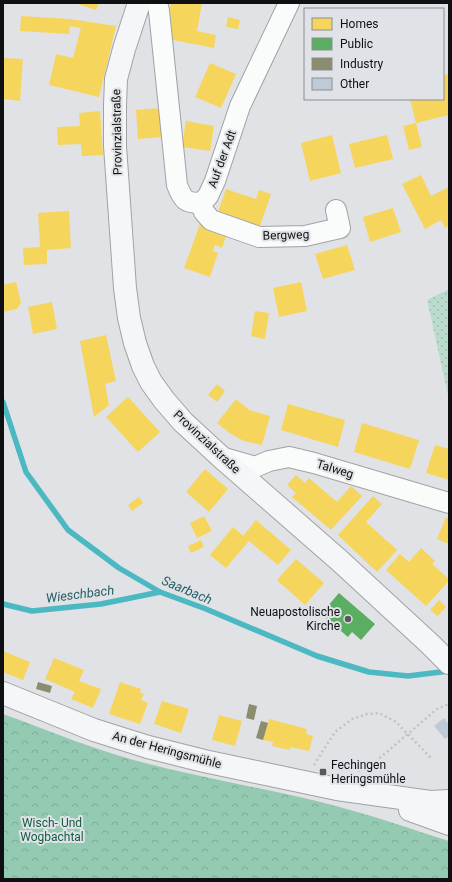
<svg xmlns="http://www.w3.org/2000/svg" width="452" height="882" font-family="Roboto,sans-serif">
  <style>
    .grass { fill: url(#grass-dots) }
    .forest { fill: url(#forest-crowns) }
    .homes { fill: #f6d55c }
    .public { fill: #5aae61 }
    .industry { fill: #8c8c6e }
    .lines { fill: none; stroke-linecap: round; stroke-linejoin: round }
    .stream { stroke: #4cb8c1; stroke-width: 5.5 }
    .building { fill: #becad8 }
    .street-casing { stroke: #a0a2a4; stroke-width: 22 }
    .secondary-casing { stroke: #a0a2a4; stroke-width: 24 }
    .path { stroke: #c2c2c2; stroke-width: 2.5; stroke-dasharray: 2 3; stroke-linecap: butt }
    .street { stroke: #fafbfb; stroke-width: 20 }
    .secondary { stroke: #f5f6f8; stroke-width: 22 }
    .poi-dot { fill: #585a5b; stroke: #dfe2e6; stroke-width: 1.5 }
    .labels { text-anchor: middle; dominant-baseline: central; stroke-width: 4; stroke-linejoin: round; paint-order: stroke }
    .street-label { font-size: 12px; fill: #0f1011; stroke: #dfe2e6 }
    .poi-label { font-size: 12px; fill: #0f1011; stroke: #dfe2e6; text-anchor: end }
    .park-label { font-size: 12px; fill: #135c40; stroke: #dfe2e6 }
    .water-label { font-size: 13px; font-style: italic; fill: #295e62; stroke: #dfe2e6 }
  </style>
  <defs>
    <pattern id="grass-dots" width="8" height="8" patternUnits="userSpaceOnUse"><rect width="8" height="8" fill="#bbdccd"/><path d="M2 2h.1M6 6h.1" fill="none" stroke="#a0bcaf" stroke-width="1.8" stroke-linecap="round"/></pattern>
    <pattern id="forest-crowns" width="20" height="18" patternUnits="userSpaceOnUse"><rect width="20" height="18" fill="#94c9b2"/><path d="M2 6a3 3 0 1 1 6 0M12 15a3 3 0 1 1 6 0" fill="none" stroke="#7eac98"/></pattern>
  </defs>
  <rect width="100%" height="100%" fill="#e0e2e5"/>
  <!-- grass -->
  <path class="grass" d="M449,289V395H448L427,300Z"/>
  <!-- forest -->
  <path class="forest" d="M3,714C42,728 80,744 120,756C191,777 264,787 336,806C374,816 411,829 449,841V879H3Z"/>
  <!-- homes -->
  <g class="homes">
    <path d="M75,3H99L96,10Z"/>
    <path d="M171,3H202L197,31L216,35L214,48L168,39L170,17H168Z"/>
    <path d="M21,16L70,19L116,26L99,97L49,85L56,54L73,58L81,28L70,26L69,34L20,31Z"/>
    <path d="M228,17L240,20L238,29L226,27Z"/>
    <path d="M3,58L23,59L20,101L3,99Z"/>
    <path d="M210,63L236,74L221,108L195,97Z"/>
    <path d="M449,74V115L416,123L410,99H443V75Z"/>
    <path d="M160,108L162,137L138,139L136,110Z"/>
    <path d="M100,111L103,155L82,156L81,144L58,145L57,127L80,126L79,113Z"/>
    <path d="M186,121L214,126L210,151L182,147Z"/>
    <path d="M416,123L422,147L409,150L403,126Z"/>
    <path d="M332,135L341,173L310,181L301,143Z"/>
    <path d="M387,135L393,159L355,168L349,144Z"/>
    <path d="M421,175L431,196L449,187V226L445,228L441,220L425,229L402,184Z"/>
    <path d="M226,189L256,199L259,190L271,194L259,229L217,215Z"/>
    <path d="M393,208L401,232L370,242L363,217Z"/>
    <path d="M69,211L71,248L47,250V264L24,265L23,248L40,247L38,213Z"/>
    <path d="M200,224L227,233L222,248L215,245L213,251L218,253L210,277L184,268Z"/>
    <path d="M347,245L355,270L323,279L315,254Z"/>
    <path d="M16,282L21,303L17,309L3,312V285Z"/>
    <path d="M301,282L307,311L279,317L273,288Z"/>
    <path d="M52,302L57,329L33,334L28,307Z"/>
    <path d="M255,311L269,313L265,339L251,336Z"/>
    <path d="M106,335L116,381L105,384L109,405L94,417L80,341Z"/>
    <path d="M217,384L225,391L217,402L208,395Z"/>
    <path d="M128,397L160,432L138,452L106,417Z"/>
    <path d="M236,399L249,410L270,416L262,445L244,441L231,434L217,423Z"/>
    <path d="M288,404L345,420L338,447L281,430Z"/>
    <path d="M362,423L419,440L410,469L354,452Z"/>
    <path d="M435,445L449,449V480L426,473Z"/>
    <path d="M205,469L228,489L209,512L186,492Z"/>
    <path d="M296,475L305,483L309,478L337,502L351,486L362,496L331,530L292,497L296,493L287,485Z"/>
    <path d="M373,496L382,504L366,522L397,550L377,572L338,535Z"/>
    <path d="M139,497L143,503L132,511L128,505Z"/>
    <path d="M204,516L212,531L197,538L190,523Z"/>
    <path d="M446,517L449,518V544L437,539Z"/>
    <path d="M256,520L291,550L278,565L249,541L226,568L210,555L233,527L243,536Z"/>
    <path d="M201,540L204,547L191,553L188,546Z"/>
    <path d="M421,548L435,561L432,564L449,579V581L426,606L386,570L400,554L409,562Z"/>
    <path d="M296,559L324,583L305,605L277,580Z"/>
    <path d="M439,600L446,607L438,616L430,610Z"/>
    <path d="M3,651L30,662L23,680L3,672Z"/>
    <path d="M54,658L84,670L79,681L101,689L93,708L71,699L75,692L45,679Z"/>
    <path d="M120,682L141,689L140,693L144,694L141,700L148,703L140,724L109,714Z"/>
    <path d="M162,701L189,709L181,733L154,724Z"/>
    <path d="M219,715L242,721L235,746L212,740Z"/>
    <path d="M269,719L307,729L306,734L313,736L309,751L290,747V750L272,746L273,742L263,740Z"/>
  </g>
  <!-- public -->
  <path class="public" d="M339,593L375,624L361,640L352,632L348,637L321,614Z"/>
  <!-- industry -->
  <g class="industry">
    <path d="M38,682L52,686L50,693L36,689Z"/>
    <path d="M249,704L257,706L254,720L246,718Z"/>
    <path d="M261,721L268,723L263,740L256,738Z"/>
  </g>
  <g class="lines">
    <!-- stream -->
    <g class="stream">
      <path d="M3,402L26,472L68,530L119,568L160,592L206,609L317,656L369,672L408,676L449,671"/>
      <path d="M3,604L32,611L101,604L160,592"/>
    </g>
  </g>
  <!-- building -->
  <path class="building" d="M444,718L449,725V736L445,739L434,726Z"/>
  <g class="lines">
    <defs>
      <g id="street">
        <path d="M157,3L159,11L177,185C183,200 185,203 201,203L208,196L215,181L240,106L289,3"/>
        <path d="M201,203L204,212L211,220L259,237L305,236L340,228L336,210"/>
        <path d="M221,457L255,467L269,461L289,457L314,463L449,503"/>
      </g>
      <g id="secondary">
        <path d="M139,3L124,49L116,79L115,105V146L125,288L129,318L135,343L143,366L151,382L164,400L183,422L221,457L340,561L430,644L449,663"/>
        <path d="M3,693L94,730L148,747L204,761L337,789L430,802L449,801"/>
        <path d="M410,810L449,824"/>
      </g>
    </defs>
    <!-- street casing -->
    <use href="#street" class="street-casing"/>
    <!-- secondary casing -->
    <use href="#secondary" class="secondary-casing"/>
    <!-- path -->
    <g class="path">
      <path d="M314,765L335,732L352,719L367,714L379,713L396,722L432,759"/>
      <path d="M358,771L374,763L437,709L449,704"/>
    </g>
    <!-- street -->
    <use href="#street" class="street"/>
    <!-- secondary -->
    <use href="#secondary" class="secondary"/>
  </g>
  <!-- markers -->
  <g class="poi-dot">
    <circle cx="348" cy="619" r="4"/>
    <rect x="319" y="768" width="8" height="8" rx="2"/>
  </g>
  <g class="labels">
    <!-- street labels -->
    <g class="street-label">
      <text transform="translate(117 132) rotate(-91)">Provinzialstraße</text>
      <text transform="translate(222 159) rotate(-70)">Auf der Adt</text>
      <text transform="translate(286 235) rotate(-2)">Bergweg</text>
      <text transform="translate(207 442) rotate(43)">Provinzialstraße</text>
      <text transform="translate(335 469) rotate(17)">Talweg</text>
      <text transform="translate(167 750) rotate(15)">An der Heringsmühle</text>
    </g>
    <!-- poi labels -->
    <g class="poi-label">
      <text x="340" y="612">Neuapostolische<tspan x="340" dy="14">Kirche</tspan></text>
      <text x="331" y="765" text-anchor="start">Fechingen<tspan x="331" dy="14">Heringsmühle</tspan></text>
    </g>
    <!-- park labels -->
    <g class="park-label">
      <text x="52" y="823">Wisch- Und<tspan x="52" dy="14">Wogbachtal</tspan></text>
    </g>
    <!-- water labels -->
    <g class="water-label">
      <text transform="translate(187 590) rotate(23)">Saarbach</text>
      <text transform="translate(80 594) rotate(-7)">Wieschbach</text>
    </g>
  </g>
  <!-- border -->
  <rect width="452" height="882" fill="none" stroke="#0f1011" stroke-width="8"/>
  <!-- legend -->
  <rect x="304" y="8" width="140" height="92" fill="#dfe2e6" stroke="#8c8e91"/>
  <rect x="312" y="18" width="20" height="12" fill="#f6d55c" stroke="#8c8e91"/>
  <text x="340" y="28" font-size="12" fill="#0f1011">Homes</text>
  <rect x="312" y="38" width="20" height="12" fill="#5aae61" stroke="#8c8e91"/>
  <text x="340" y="48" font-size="12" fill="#0f1011">Public</text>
  <rect x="312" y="58" width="20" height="12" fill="#8c8c6e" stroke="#8c8e91"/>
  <text x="340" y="68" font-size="12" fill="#0f1011">Industry</text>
  <rect x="312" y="78" width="20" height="12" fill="#becad8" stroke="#8c8e91"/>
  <text x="340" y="88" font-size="12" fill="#0f1011">Other</text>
</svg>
